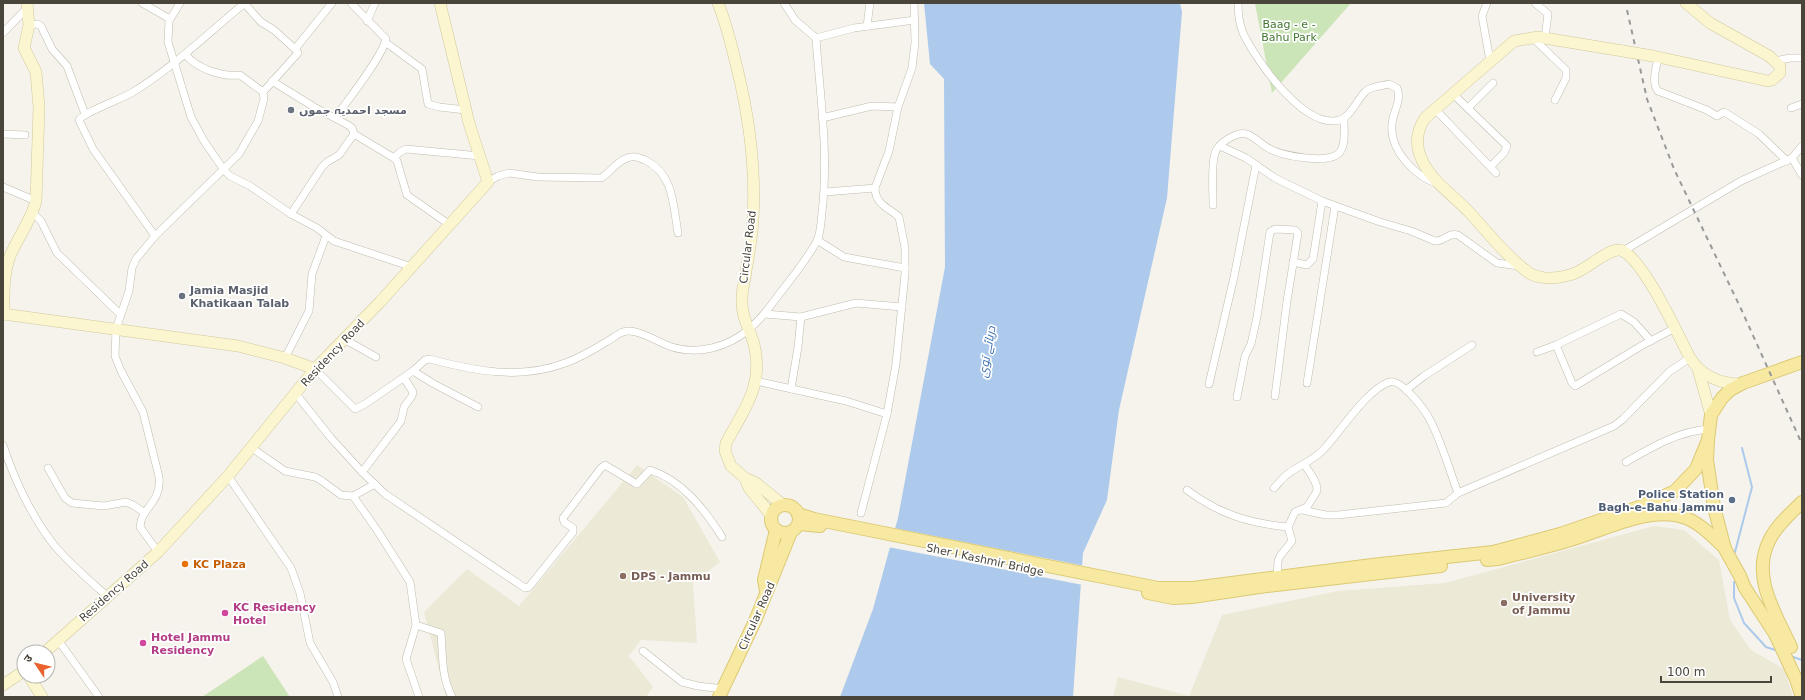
<svg xmlns="http://www.w3.org/2000/svg" width="1805" height="700" font-family="'DejaVu Sans',Cairo,'Noto Sans Devanagari',sans-serif">
  <style>
    .education { fill: #ece9d7 }
    .green { fill: #cbe5b8 }
    .water { fill: #adcaec }
    .pier { fill: #f5f3ec }
    .lines { fill: none; stroke-linecap: round; stroke-linejoin: round }
    .stream { stroke: #adcaec; stroke-width: 2 }
    .street-casing { stroke: #c0bcaf; stroke-width: 8 }
    .secondary-casing { stroke: #d0c99f; stroke-width: 12 }
    .primary-casing { stroke: #dcc973; stroke-width: 14 }
    .street { stroke: #fff; stroke-width: 7 }
    .secondary { stroke: #fbf6cf; stroke-width: 11 }
    .primary { stroke: #f7e9a2; stroke-width: 12 }
    .rail { stroke: #999; stroke-width: 2; stroke-dasharray: 5 5; stroke-linecap: butt }
    .secondary-bridge-casing { stroke: #d0c99f; stroke-width: 12; stroke-linecap: butt }
    .secondary-bridge { stroke: #fbf6cf; stroke-width: 11 }
    .worship-dot { fill: #6b7280; stroke: #fff; stroke-width: 1.5 }
    .service-dot { fill: #5c6f8a; stroke: #fff; stroke-width: 1.5 }
    .food-dot { fill: #e8710a; stroke: #fff; stroke-width: 1.5 }
    .education-dot { fill: #8d6e63; stroke: #fff; stroke-width: 1.5 }
    .hotel-dot { fill: #d1479c; stroke: #fff; stroke-width: 1.5 }
    .labels { text-anchor: middle; dominant-baseline: central; stroke-width: 3.5; stroke-linejoin: round; paint-order: stroke }
    .park-label { font-size: 11px; fill: #427730; stroke: #fff }
    .worship-label { font-size: 11px; font-weight: bold; fill: #5b616d; stroke: #fff; text-anchor: start }
    .street-label { font-size: 11px; fill: #49453a; stroke: #fff }
    .service-label { font-size: 11px; font-weight: bold; fill: #4e5e75; stroke: #fff; text-anchor: end }
    .food-label { font-size: 11px; font-weight: bold; fill: #c56008; stroke: #fff; text-anchor: start }
    .education-label { font-size: 11px; font-weight: bold; fill: #785e54; stroke: #fff; text-anchor: start }
    .hotel-label { font-size: 11px; font-weight: bold; fill: #b23c85; stroke: #fff; text-anchor: start }
    .water-label { font-size: 12px; font-style: italic; fill: #3a6ead; stroke: #fff }
  </style>
  <rect width="100%" height="100%" fill="#f5f3ec"/>
  <!-- education -->
  <g class="education">
    <path d="M637,465L683,497L720,562L693,583L697,643L641,640L629,656L653,687L646,697H446L424,612L467,569L519,606Z"/>
    <path d="M1654,526L1684,530L1719,560L1730,620L1751,650L1784,669L1793,697H1113L1118,677L1189,696L1222,615L1338,591L1445,583Z"/>
  </g>
  <!-- green -->
  <g class="green">
    <path d="M1255,3H1351L1272,93Z"/>
    <path d="M263,656L290,697H202Z"/>
  </g>
  <!-- water -->
  <path class="water" d="M924,3H1180L1182,12L1167,198L1119,410L1107,500L1083,553L1073,697H840L873,609L898,518L945,267L944,79L930,64Z"/>
  <!-- pier -->
  <path class="pier" d="M894,528L1085,566L1083,585L888,547Z"/>
  <g class="lines">
    <!-- stream -->
    <g class="stream">
      <path d="M1735,552L1752,487L1742,448"/>
      <path d="M1734,582V598L1744,623L1766,647L1778,651"/>
      <path d="M1790,656L1802,660"/>
    </g>
    <defs>
      <g id="street">
        <path d="M142,3L170,19"/>
        <path d="M180,3L169,21L168,42L191,117L204,141L224,170L230,176L250,186L291,214L317,228L334,241L412,267"/>
        <path d="M244,3L261,22L274,30L295,49L332,3"/>
        <path d="M1238,3C1238,13 1239,23 1243,33C1256,60 1300,123 1334,121C1351,120 1355,101 1366,91C1372,86 1382,86 1389,84L1397,88C1402,100 1393,112 1392,124C1389,150 1416,178 1439,184"/>
        <path d="M1487,3L1482,16L1490,61"/>
        <path d="M1535,3L1548,14L1545,38"/>
        <path d="M367,21L375,3"/>
        <path d="M29,25L37,24L41,26L52,49L67,66L85,114"/>
        <path d="M867,26L870,3"/>
        <path d="M3,33L26,9"/>
        <path d="M816,38L854,28L915,20"/>
        <path d="M1533,38L1566,70V78L1555,100"/>
        <path d="M385,42L422,69L428,104L439,107L466,110"/>
        <path d="M185,54C197,69 222,77 240,75L263,92"/>
        <path d="M1659,57C1656,66 1651,83 1658,91L1707,110L1717,116L1724,112L1726,113L1759,134L1787,161"/>
        <path d="M1775,61L1790,58H1802"/>
        <path d="M272,81L314,107L348,125L352,128L354,134L394,158L397,161L407,195L450,225"/>
        <path d="M1453,94L1507,146L1504,153L1490,167"/>
        <path d="M1468,108L1493,83"/>
        <path d="M1791,108L1802,104"/>
        <path d="M1435,109L1496,173"/>
        <path d="M335,118C347,101 383,56 386,39L351,3"/>
        <path d="M822,118L872,106L898,107"/>
        <path d="M3,134L25,135"/>
        <path d="M1220,146L1246,158L1275,178L1322,201L1380,222L1411,231L1435,241C1444,242 1448,232 1458,235L1497,263L1519,266"/>
        <path d="M1802,146L1792,158L1802,175"/>
        <path d="M394,158L400,152L406,149L480,156"/>
        <path d="M488,182L498,176L509,173L538,177L601,178C610,173 615,163 625,159C632,155 638,157 645,160C674,174 673,205 678,233"/>
        <path d="M3,187L36,201"/>
        <path d="M825,192L875,188"/>
        <path d="M1213,205C1213,192 1211,164 1215,153C1218,143 1237,131 1247,134C1255,137 1262,145 1270,149C1283,156 1330,165 1340,152C1346,144 1344,128 1344,119"/>
        <path d="M33,213L41,221L57,253L120,314"/>
        <path d="M291,214L322,167L327,162L339,155L354,134"/>
        <path d="M155,236L93,149L79,120C84,112 122,99 133,92C174,67 208,33 245,3"/>
        <path d="M817,240L844,257L905,268"/>
        <path d="M1623,251L1741,181L1792,158"/>
        <path d="M1293,262L1307,265L1313,259L1322,201"/>
        <path d="M765,314L801,317L856,303L902,307"/>
        <path d="M344,339L376,357"/>
        <path d="M1556,345L1572,383L1575,386L1641,346L1675,328"/>
        <path d="M1537,352L1556,345L1621,314L1634,322L1651,341"/>
        <path d="M285,358L309,311L312,274L326,236"/>
        <path d="M315,369L355,409L365,404L413,371"/>
        <path d="M756,381L846,401L887,414"/>
        <path d="M1307,383L1335,206"/>
        <path d="M1209,384L1234,277L1256,165"/>
        <path d="M791,389L798,347L801,317"/>
        <path d="M1406,390L1424,376L1472,345"/>
        <path d="M296,394L331,438L362,472L385,494L525,588L529,587L573,532V528L564,522L563,518L601,468L605,465L635,483L637,484L650,470C682,480 705,510 722,537"/>
        <path d="M1237,397L1245,356L1251,344L1257,317L1270,232L1275,229L1295,230L1298,233L1287,301L1275,396"/>
        <path d="M478,407L434,384L413,371L425,360L430,359C474,371 521,380 565,363C580,358 593,350 606,342C612,339 617,334 623,332C636,327 659,343 672,347C684,351 700,351 712,348C742,341 760,321 777,297C791,279 806,261 817,241C821,232 821,221 822,212C829,154 820,96 816,38L795,20L784,3"/>
        <path d="M3,445C14,479 32,517 54,545C70,564 89,580 107,596"/>
        <path d="M252,448L285,471L315,477L322,481L341,495L353,496L375,484"/>
        <path d="M1626,462C1652,447 1679,431 1709,429"/>
        <path d="M48,468L65,498L72,503L104,506L126,502L133,505L145,513"/>
        <path d="M362,472L395,429L401,421L404,407L412,396L413,392L404,378"/>
        <path d="M228,476L291,568L300,593L310,643L333,682L338,697"/>
        <path d="M1274,488C1279,483 1283,477 1289,473C1300,465 1312,461 1322,451C1340,433 1365,391 1389,382C1401,378 1425,410 1430,420C1442,443 1449,469 1458,493"/>
        <path d="M1187,490C1219,514 1248,523 1288,527L1295,512L1307,507L1317,491C1318,482 1309,472 1304,464"/>
        <path d="M353,496L377,530L410,582L416,625L406,659L419,697"/>
        <path d="M1302,510L1326,515H1338L1446,503L1458,493L1614,426L1623,419L1670,371L1690,358"/>
        <path d="M861,513L887,414L896,364L905,274V248L899,217C889,208 875,204 875,188L889,151L898,107L912,68L915,43L914,3"/>
        <path d="M158,552L140,527C141,507 162,503 159,477L143,412L121,371L115,356L116,329L129,291L132,268L136,259L155,236L239,154L258,121L264,99L263,92L298,53L295,49"/>
        <path d="M1277,577L1278,561L1280,556L1292,541L1288,527"/>
        <path d="M416,625L441,633C443,656 441,676 452,697"/>
        <path d="M58,640L99,697"/>
        <path d="M643,651L682,682L698,686L724,689"/>
      </g>
      <g id="secondary">
        <path d="M718,3C726,23 731,43 736,64C749,115 756,167 753,220C752,237 749,254 746,271C745,280 742,289 742,298C741,317 749,327 754,344C764,385 745,408 726,443L725,451L731,466L745,478L756,483L783,505"/>
        <path d="M1623,51L1538,37L1514,41L1425,118C1415,133 1415,148 1424,164C1434,183 1454,196 1469,212C1487,231 1503,253 1524,269C1528,273 1534,276 1540,277C1549,279 1563,277 1573,274C1587,270 1611,245 1623,251C1646,264 1677,333 1690,358C1702,376 1721,384 1741,384"/>
        <path d="M1653,56L1768,81L1772,80L1780,73V66L1769,56L1710,23L1686,3"/>
        <path d="M3,314L238,346L285,358L315,369"/>
        <path d="M4,314C4,295 3,274 10,256C18,237 31,221 36,201L39,107L36,72L24,48L29,25L27,3"/>
        <path d="M1698,369L1711,415"/>
        <path d="M745,478L749,488L771,515"/>
        <path d="M45,652L158,552L228,476L315,369L380,302L488,182L469,123L440,3"/>
        <path d="M29,676L42,697"/>
        <path d="M3,685L24,671"/>
      </g>
      <g id="primary">
        <circle cx="785" cy="519" r="14"/>
        <path d="M798,514L814,519L1158,588H1193L1372,565L1493,552L1560,534L1642,506L1675,491L1696,469L1708,440"/>
        <path d="M799,524L820,526"/>
        <path d="M1487,560L1498,559C1521,553 1544,548 1567,541C1601,532 1650,504 1686,518C1701,524 1713,537 1725,548"/>
        <path d="M766,591L764,580L776,530"/>
        <path d="M1148,593L1173,598L1192,597L1259,587L1441,566"/>
        <path d="M1791,647C1776,614 1750,576 1770,539C1777,525 1790,514 1802,502"/>
        <path d="M719,697L755,621L791,532"/>
        <path d="M1802,697L1796,679L1775,634L1745,588L1740,576L1725,549L1714,507L1707,460L1708,440L1711,415L1722,398L1730,390L1743,383L1802,362"/>
      </g>
    </defs>
    <!-- street casing -->
    <use href="#street" class="street-casing"/>
    <!-- secondary casing -->
    <use href="#secondary" class="secondary-casing"/>
    <!-- primary casing -->
    <use href="#primary" class="primary-casing"/>
    <!-- street -->
    <use href="#street" class="street"/>
    <!-- secondary -->
    <use href="#secondary" class="secondary"/>
    <!-- primary -->
    <use href="#primary" class="primary"/>
    <!-- rail -->
    <path class="rail" d="M1627,10L1647,99L1674,169L1742,311L1802,444"/>
    <defs>
      <path id="secondary-bridge" d="M1623,51L1653,56"/>
    </defs>
    <!-- secondary-bridge casing -->
    <use href="#secondary-bridge" class="secondary-bridge-casing"/>
    <!-- secondary-bridge -->
    <use href="#secondary-bridge" class="secondary-bridge"/>
  </g>
  <!-- markers -->
  <g class="worship-dot">
    <circle cx="291" cy="110" r="4"/>
    <circle cx="182" cy="296" r="4"/>
  </g>
  <circle class="service-dot" cx="1732" cy="500" r="4"/>
  <circle class="food-dot" cx="185" cy="564" r="4"/>
  <g class="education-dot">
    <circle cx="623" cy="576" r="4"/>
    <circle cx="1504" cy="603" r="4"/>
  </g>
  <g class="hotel-dot">
    <circle cx="225" cy="613" r="4"/>
    <circle cx="143" cy="643" r="4"/>
  </g>
  <g class="labels">
    <!-- park labels -->
    <g class="park-label">
      <text x="1289" y="24">Baag - e -<tspan x="1289" dy="13">Bahu Park</tspan></text>
    </g>
    <!-- worship labels -->
    <g class="worship-label">
      <text x="299" y="110">مسجد احمدیہ جموں</text>
      <text x="190" y="290">Jamia Masjid<tspan x="190" dy="13">Khatikaan Talab</tspan></text>
    </g>
    <!-- street labels -->
    <g class="street-label">
      <text transform="translate(748 247) rotate(-83)">Circular Road</text>
      <text transform="translate(333 353) rotate(-47)">Residency Road</text>
      <text transform="translate(985 560) rotate(12)">Sher I Kashmir Bridge</text>
      <text transform="translate(114 591) rotate(-41)">Residency Road</text>
      <text transform="translate(757 616) rotate(-66)">Circular Road</text>
    </g>
    <!-- service labels -->
    <g class="service-label">
      <text x="1724" y="494">Police Station<tspan x="1724" dy="13">Bagh-e-Bahu Jammu</tspan></text>
    </g>
    <!-- food labels -->
    <g class="food-label">
      <text x="193" y="564">KC Plaza</text>
    </g>
    <!-- education labels -->
    <g class="education-label">
      <text x="631" y="576">DPS - Jammu</text>
      <text x="1512" y="597">University<tspan x="1512" dy="13">of Jammu</tspan></text>
    </g>
    <!-- hotel labels -->
    <g class="hotel-label">
      <text x="233" y="607">KC Residency<tspan x="233" dy="13">Hotel</tspan></text>
      <text x="151" y="637">Hotel Jammu<tspan x="151" dy="13">Residency</tspan></text>
    </g>
    <!-- water labels -->
    <g class="water-label">
      <text transform="translate(987 352) rotate(-80)">دریائے توی</text>
    </g>
  </g>
  <!-- border -->
  <rect width="1805" height="700" fill="none" stroke="#49453a" stroke-width="8"/>
  <!-- north arrow -->
  <g transform="translate(36 664) rotate(305)"><circle r="19" fill="#ffffff" stroke="#b6b5b0"/>
  <path d="M0-3L7 15L0 10L-7 15Z" fill="#ea622d"/>
  <text y="-6" font-size="11" font-weight="bold" text-anchor="middle" fill="#49453a">उ</text>
  </g>
  <!-- scale -->
  <path d="M1661 676v6h110v-6" fill="none" stroke="#49453a" stroke-width="2"/>
  <text x="1667" y="676" font-size="12" fill="#49453a" stroke="#ffffff" stroke-width="3" paint-order="stroke">100 m</text>
</svg>
